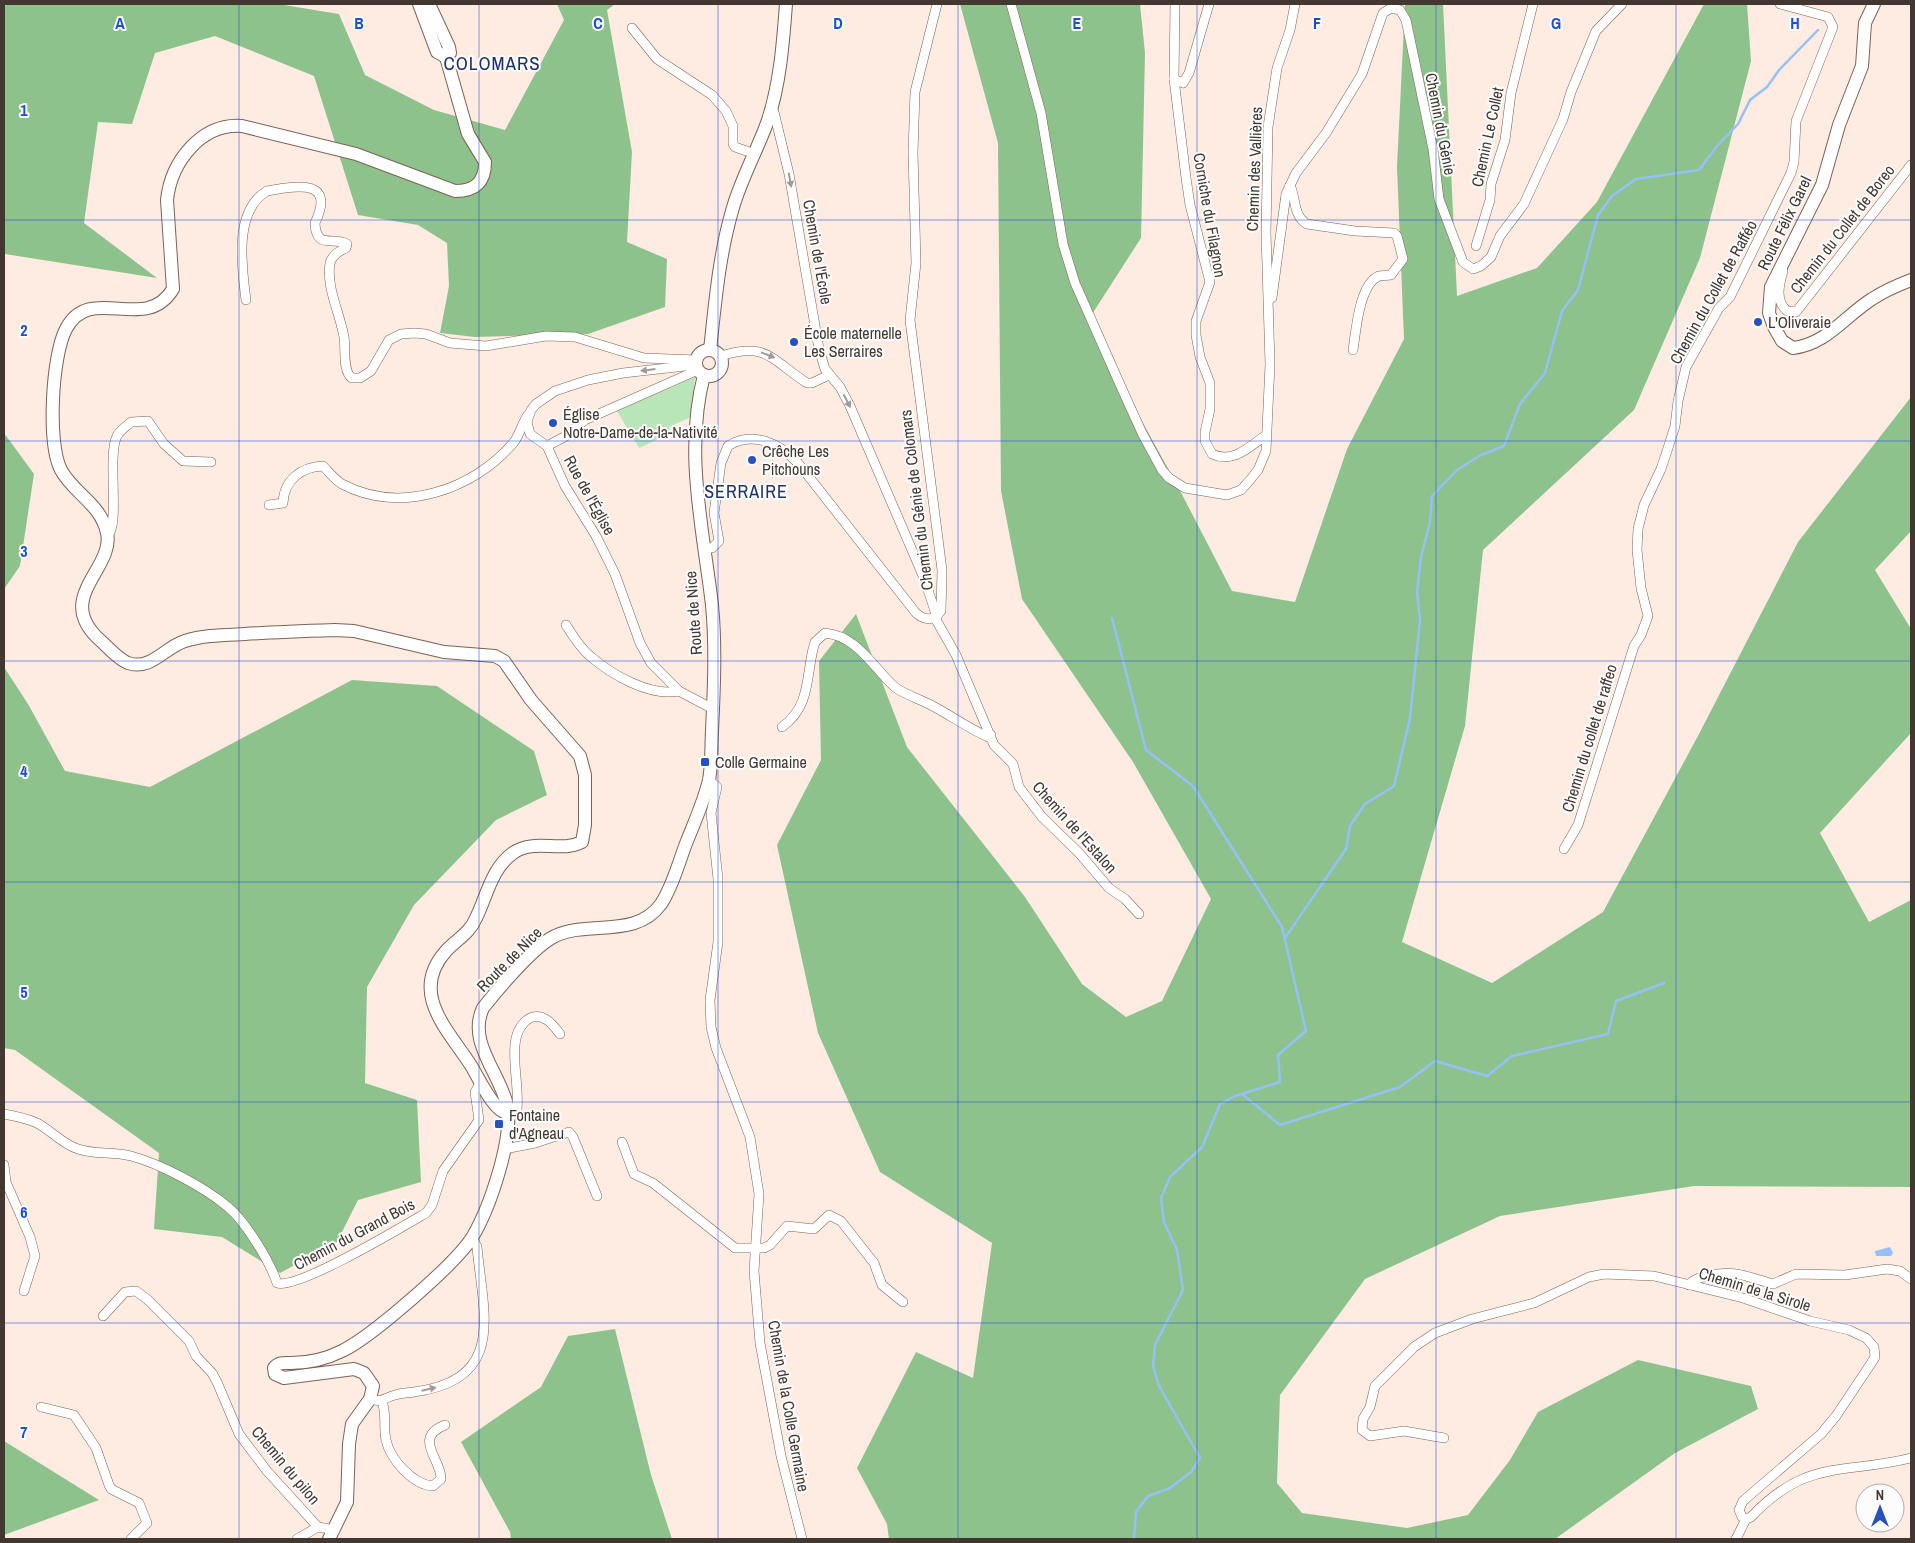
<svg xmlns="http://www.w3.org/2000/svg" width="1915" height="1543" font-family="'Archivo Narrow',sans-serif">
  <style>
    .green { fill: #b8e6b8 }
    .forest { fill: #8dc28d }
    .water { fill: #94c1f9 }
    .lines { fill: none; stroke-linecap: round; stroke-linejoin: round }
    .stream { stroke: #94c1f9; stroke-width: 2.5 }
    .street-casing { stroke: #7d6254; stroke-width: 10 }
    .secondary-casing { stroke: #7d6254; stroke-width: 14 }
    .street { stroke: #fff; stroke-width: 9 }
    .secondary { stroke: #fff; stroke-width: 12 }
    .oneway { fill: #a19b98 }
    .grid { fill: none; stroke: #1d4ed8; stroke-width: 1; stroke-opacity: 0.55 }
    .poi-dot { fill: #2851c0; stroke: #fcfcfc; stroke-width: 2 }
    .labels { text-anchor: middle; dominant-baseline: central; stroke-width: 4; stroke-linejoin: round; paint-order: stroke }
    .street-label { font-size: 16px; fill: #433731; stroke: #fcfcfc }
    .poi-label { font-size: 16px; fill: #433731; stroke: #fcfcfc; text-anchor: start }
    .neighbourhood-label { font-size: 18px; letter-spacing: 1px; fill: #1c3269; stroke: #fcfcfc }
    .quarter-label { font-size: 19px; letter-spacing: 1px; fill: #1c3269; stroke: #fcfcfc }
    .grid-label { font-size: 16px; text-anchor: middle; font-weight: bold; fill: #1d4ed8; stroke: #fcfcfc; stroke-width: 4; stroke-linejoin: round; paint-order: stroke }
  </style>
  <rect width="100%" height="100%" fill="#feebe1"/>
  <!-- green -->
  <path class="green" d="M695,377L691,417L669,427L671,433L639,448L617,411Z"/>
  <!-- forest -->
  <g class="forest">
    <path d="M7,4H278L339,14L365,75L434,110L505,130L564,20L557,4H615L607,10L632,152L627,242L667,259L665,307L588,334L475,337L440,333L449,286L447,243L418,225L358,215L314,76L215,36L155,53L132,124L98,122L84,223L157,278L5,254L4,265V7Z"/>
    <path d="M960,4H1140L1145,53L1141,238L1087,322L1175,481L1232,591L1295,602L1347,449L1404,339L1397,167L1405,4H1443L1457,296L1537,268L1597,202L1704,4H1747L1751,61L1700,258L1634,410L1483,550L1465,726L1402,942L1492,983L1603,912L1699,734L1798,542L1911,397V531L1875,570L1911,629V733L1820,833L1869,922L1911,900V1187L1694,1186L1500,1216L1365,1279L1280,1395L1277,1483L1302,1513L1407,1528L1468,1515L1510,1460L1538,1412L1638,1360L1751,1386L1758,1409L1675,1453L1555,1539H889L887,1524L857,1468L916,1352L973,1378L992,1243L880,1172L818,1033L777,845L821,760L819,661L856,614L907,747L1025,897L1082,984L1126,1017L1162,1001L1211,899L1133,762L1022,599L1001,491L998,143Z"/>
    <path d="M4,433L34,474L20,566L4,589Z"/>
    <path d="M4,667L28,704L65,771L150,787L352,680L437,686L534,751L547,795L496,820L414,905L367,987L365,1083L417,1100L421,1182L358,1200L337,1242L280,1273L222,1237L154,1229L159,1153L15,1050L4,1048Z"/>
    <path d="M615,1329L651,1475L672,1539H511L510,1532L461,1442L541,1387L568,1336Z"/>
    <path d="M4,1441L99,1500L4,1535Z"/>
  </g>
  <!-- water -->
  <path class="water" d="M1890,1247L1893,1253L1891,1256H1876L1875,1251Z"/>
  <g class="lines">
    <!-- stream -->
    <g class="stream">
      <path d="M1112,618L1146,750L1193,786L1282,927L1306,1031L1278,1055L1280,1082L1235,1096L1220,1104L1202,1147L1170,1177L1161,1198L1164,1222L1177,1250L1183,1290L1155,1345L1153,1366L1159,1386L1200,1458L1191,1472L1170,1488L1148,1496L1136,1512L1134,1539"/>
      <path d="M1285,938L1346,849L1350,826L1365,804L1394,786L1410,718L1420,620L1417,592L1421,557L1430,522L1432,496L1457,470L1481,455L1504,446L1520,404L1545,373L1562,311L1578,290L1598,215L1612,196L1636,179L1699,170L1717,146L1738,124L1750,100L1767,87L1779,70L1818,30"/>
      <path d="M1242,1094L1280,1125L1400,1087L1435,1061L1487,1076L1512,1056L1608,1034L1616,1001L1664,983"/>
    </g>
    <defs>
      <g id="street">
        <path d="M1011,4L1041,113L1063,244L1075,283L1122,389L1142,433L1162,470L1169,478L1185,488L1227,495L1241,490L1250,480L1258,470L1266,451L1270,364L1266,233L1268,127L1277,68L1290,30L1295,4"/>
        <path d="M1175,4L1174,79L1186,178L1190,205L1210,282L1196,321V335L1200,357L1210,383V409L1205,432V441L1212,454C1233,464 1249,447 1266,435"/>
        <path d="M632,28L657,59L712,95L726,111L733,126V144L735,147L755,154"/>
        <path d="M1174,79L1183,83L1189,73L1209,4"/>
        <path d="M771,110L774,112L789,174L819,349L825,369L840,387L850,406L924,578L937,617"/>
        <path d="M1290,185C1296,198 1293,216 1307,224L1355,231L1394,233L1397,236L1403,259L1391,275C1388,276 1382,275 1379,276C1359,284 1356,331 1353,350"/>
        <path d="M1476,246L1490,200L1491,184L1505,140L1511,93L1533,4"/>
        <path d="M1783,271C1779,285 1775,300 1787,311L1796,312L1911,165"/>
        <path d="M1272,298L1286,194L1296,173L1326,133L1362,74L1383,13L1391,8L1400,10L1406,20L1433,149L1439,199L1463,262L1473,269L1481,266L1491,257L1500,236L1524,204L1563,119L1571,92L1596,31L1622,4"/>
        <path d="M246,300C242,268 233,211 267,191C297,186 336,178 315,223C316,250 333,236 347,244L346,248C339,251 332,255 330,263C326,288 340,313 344,337C346,347 342,371 352,378H360L371,371L389,340L401,334L415,333L426,334L450,343L486,346L546,336L575,337L644,358L697,360"/>
        <path d="M721,356C768,341 772,361 807,383H812L829,375"/>
        <path d="M694,365L623,373L588,380L555,391L536,404L531,410L527,422L530,434L547,446L565,486L596,536L615,574L640,643L651,663L679,691L713,709"/>
        <path d="M547,446L566,436L585,420L698,370"/>
        <path d="M269,505L283,503C284,480 301,467 323,466C329,472 335,480 342,484C400,515 474,490 514,442C520,434 522,423 528,415"/>
        <path d="M108,535C120,525 107,455 117,436C119,431 127,426 131,422L148,421L164,444L183,461L211,462"/>
        <path d="M704,549L712,548L719,541L714,513L721,463L728,446C753,430 780,444 798,463L916,613C925,621 934,621 941,611L942,570L910,320L916,263L913,153L915,92L937,4"/>
        <path d="M935,618L956,655L994,745L1013,764L1019,787L1042,817L1079,853L1109,888L1125,899L1139,914"/>
        <path d="M566,625C573,636 580,648 590,656C612,675 650,697 679,691"/>
        <path d="M782,727C810,707 806,679 813,649L815,642L825,633C858,636 873,668 896,688C906,695 920,699 931,705C950,715 968,728 988,737L991,735"/>
        <path d="M709,780L717,787L711,813L718,879V942L710,1000L711,1027L716,1048L750,1137L759,1194L754,1271L760,1343L781,1456L802,1539"/>
        <path d="M1564,849L1578,825L1634,646L1641,635L1648,616L1641,588L1637,550L1638,529L1644,505L1661,469L1668,448L1675,426L1678,401L1686,367L1719,308L1730,297L1791,173L1794,162L1796,121L1833,27L1828,17L1780,4"/>
        <path d="M4,1114C15,1116 26,1118 37,1123C52,1131 62,1144 78,1149C95,1155 113,1151 131,1156C161,1164 204,1187 228,1207C246,1222 270,1262 277,1283C297,1290 402,1227 426,1213L432,1205L443,1171L479,1120L475,1092L481,1082"/>
        <path d="M508,1120L517,1110C519,1088 513,1066 515,1045C516,1029 529,1008 547,1020C552,1023 556,1029 560,1034"/>
        <path d="M622,1142L634,1174L653,1183L735,1248H764L770,1245L787,1226L814,1229L829,1215L841,1221L874,1263L882,1285L903,1302"/>
        <path d="M505,1149L535,1143L569,1132L573,1137L597,1196"/>
        <path d="M4,1165L6,1182L30,1237L35,1256L24,1291"/>
        <path d="M1689,1285C1693,1279 1700,1278 1707,1276C1735,1269 1747,1277 1773,1284L1796,1274L1845,1275L1887,1269L1900,1271L1911,1279"/>
        <path d="M103,1316L125,1292L136,1291L147,1299L189,1341L196,1356L212,1373L217,1382L239,1434L267,1471L318,1527"/>
        <path d="M370,1399C382,1403 384,1398 395,1395C401,1393 408,1393 414,1392C507,1380 483,1313 477,1247L472,1237"/>
        <path d="M382,1401C387,1415 383,1427 386,1440C390,1459 413,1485 433,1486L441,1479C442,1460 412,1438 445,1425"/>
        <path d="M41,1407L74,1415L96,1448L109,1485L111,1489L139,1503L147,1523L131,1539"/>
        <path d="M1444,1438L1404,1431L1370,1436L1362,1430L1363,1419L1370,1407L1375,1386L1414,1347L1435,1333L1472,1319L1534,1303L1589,1277L1604,1274L1654,1276L1743,1298L1810,1321L1849,1330L1866,1338L1874,1347L1875,1357L1872,1362L1836,1416L1821,1434L1743,1501L1739,1510L1742,1517L1746,1519L1751,1517C1807,1458 1842,1475 1911,1458"/>
        <path d="M297,1539L318,1527L335,1530"/>
        <path d="M1736,1539L1746,1519"/>
      </g>
      <g id="secondary">
        <path d="M419,4L437,52L446,57"/>
        <path d="M429,4L449,47L450,53L446,57"/>
        <path d="M1874,4L1865,23L1862,66L1839,125L1822,185L1771,287L1769,313L1774,327L1782,341L1793,348C1827,344 1845,316 1872,299C1884,291 1898,285 1911,280"/>
        <path d="M446,57L468,134L485,162C485,182 475,191 455,191L356,154L242,126C201,123 171,162 167,200L173,289C145,335 90,282 66,329C52,355 47,443 61,470C74,494 101,504 107,533C115,569 52,598 101,641C109,648 118,659 128,663C151,671 165,647 185,641C204,635 225,635 245,634C275,632 305,631 335,630L354,631L444,652L495,656L504,661L531,700L580,756L585,775V825L582,842C560,853 534,838 513,853C491,869 487,896 476,918C470,933 456,940 446,951C409,992 447,1029 470,1064C478,1076 494,1113 508,1113"/>
        <circle cx="709" cy="363" r="13"/>
        <path d="M710,350C715,304 719,256 732,211C740,181 756,153 767,123C780,85 783,44 786,4"/>
        <path d="M329,1539L347,1502L349,1444L352,1424L370,1399L373,1386L364,1373L354,1369L284,1378L275,1374L274,1368C278,1362 284,1363 291,1363C309,1363 326,1359 342,1351C371,1337 457,1263 473,1236C490,1207 514,1137 507,1105C500,1073 467,1042 483,1008C497,990 535,945 555,936C588,920 636,939 661,904C673,886 679,861 687,841C695,821 704,801 709,780C712,764 711,747 712,731C714,689 716,646 712,605C703,528 684,452 704,375"/>
      </g>
    </defs>
    <!-- street casing -->
    <use href="#street" class="street-casing"/>
    <!-- secondary casing -->
    <use href="#secondary" class="secondary-casing"/>
    <!-- street -->
    <use href="#street" class="street"/>
    <!-- secondary -->
    <use href="#secondary" class="secondary"/>
  </g>
  <!-- one-way arrows -->
  <defs><path id="oneway-solid" d="M-6-.8H1V-3.2L6.5 0L1 3.2V.8H-6Z" transform="scale(1.25)"/></defs>
  <g class="oneway">
    <use href="#oneway-solid" transform="translate(790 180) rotate(80)"/>
    <use href="#oneway-solid" transform="translate(768 355) rotate(21)"/>
    <use href="#oneway-solid" transform="translate(648 370) rotate(173)"/>
    <use href="#oneway-solid" transform="translate(847 401) rotate(63)"/>
    <use href="#oneway-solid" transform="translate(429 1389) rotate(-13)"/>
  </g>
  <!-- grid -->
  <path class="grid" d="M239,4V1539M479,4V1539M718,4V1539M958,4V1539M1197,4V1539M1436,4V1539M1676,4V1539M4,220H1911M4,441H1911M4,661H1911M4,882H1911M4,1102H1911M4,1323H1911"/>
  <!-- markers -->
  <g class="poi-dot">
    <circle cx="1758" cy="322" r="5"/>
    <circle cx="794" cy="342" r="5"/>
    <circle cx="553" cy="423" r="5"/>
    <circle cx="752" cy="460" r="5"/>
    <rect x="700" y="757" width="10" height="10" rx="2.5"/>
    <rect x="494" y="1119" width="10" height="10" rx="2.5"/>
  </g>
  <g class="labels">
    <!-- street labels -->
    <g class="street-label">
      <text transform="translate(1441 124) rotate(79)">Chemin du Génie</text>
      <text transform="translate(1487 137) rotate(-78)">Chemin Le Collet</text>
      <text transform="translate(1254 169) rotate(-88)">Chemin des Vallières</text>
      <text transform="translate(1210 215) rotate(80)">Corniche du Filagnon</text>
      <text transform="translate(1784 223) rotate(-64)">Route Félix Garel</text>
      <text transform="translate(1842 229) rotate(-52)">Chemin du Collet de Boreo</text>
      <text transform="translate(818 252) rotate(80)">Chemin de l'École</text>
      <text transform="translate(1713 292) rotate(-61)">Chemin du Collet de Rafféo</text>
      <text transform="translate(590 495) rotate(61)">Rue de l'Église</text>
      <text transform="translate(916 500) rotate(-97)">Chemin du Génie de Colomars</text>
      <text transform="translate(693 613) rotate(-94)">Route de Nice</text>
      <text transform="translate(1589 738) rotate(-73)">Chemin du collet de raffeo</text>
      <text transform="translate(1075 827) rotate(48)">Chemin de l'Estalon</text>
      <text transform="translate(509 959) rotate(-45)">Route de Nice</text>
      <text transform="translate(354 1234) rotate(-28)">Chemin du Grand Bois</text>
      <text transform="translate(1755 1289) rotate(17)">Chemin de la Sirole</text>
      <text transform="translate(789 1406) rotate(80)">Chemin de la Colle Germaine</text>
      <text transform="translate(286 1465) rotate(50)">Chemin du pilon</text>
    </g>
    <!-- poi labels -->
    <g class="poi-label">
      <text x="1768" y="322">L'Oliveraie</text>
      <text x="804" y="333">École maternelle<tspan x="804" dy="18">Les Serraires</tspan></text>
      <text x="563" y="414">Église<tspan x="563" dy="18">Notre-Dame-de-la-Nativité</tspan></text>
      <text x="762" y="451">Crêche Les<tspan x="762" dy="18">Pitchouns</tspan></text>
      <text x="715" y="762">Colle Germaine</text>
      <text x="509" y="1115">Fontaine<tspan x="509" dy="18">d'Agneau</tspan></text>
    </g>
    <!-- neighbourhood labels -->
    <g class="neighbourhood-label">
      <text x="746" y="491">SERRAIRE</text>
    </g>
    <!-- quarter labels -->
    <g class="quarter-label">
      <text x="492" y="63">COLOMARS</text>
    </g>
  </g>
  <g class="grid-label">
    <text x="120" y="29">A</text>
    <text x="359" y="29">B</text>
    <text x="598" y="29">C</text>
    <text x="838" y="29">D</text>
    <text x="1077" y="29">E</text>
    <text x="1317" y="29">F</text>
    <text x="1556" y="29">G</text>
    <text x="1795" y="29">H</text>
    <text x="24" y="116">1</text>
    <text x="24" y="336">2</text>
    <text x="24" y="557">3</text>
    <text x="24" y="777">4</text>
    <text x="24" y="998">5</text>
    <text x="24" y="1218">6</text>
    <text x="24" y="1438">7</text>
  </g>
  <!-- border -->
  <rect width="1915" height="1543" fill="none" stroke="#433731" stroke-width="10"/>
  <!-- north arrow -->
  <g transform="translate(1880 1508)"><circle r="24" fill="#fcfcfc" stroke="#b2adab"/>
  <path d="M0-4L9 19L0 12L-9 19Z" fill="#2851c0"/>
  <text y="-8" font-size="14" font-weight="bold" text-anchor="middle" fill="#433731">N</text>
  </g>
</svg>
